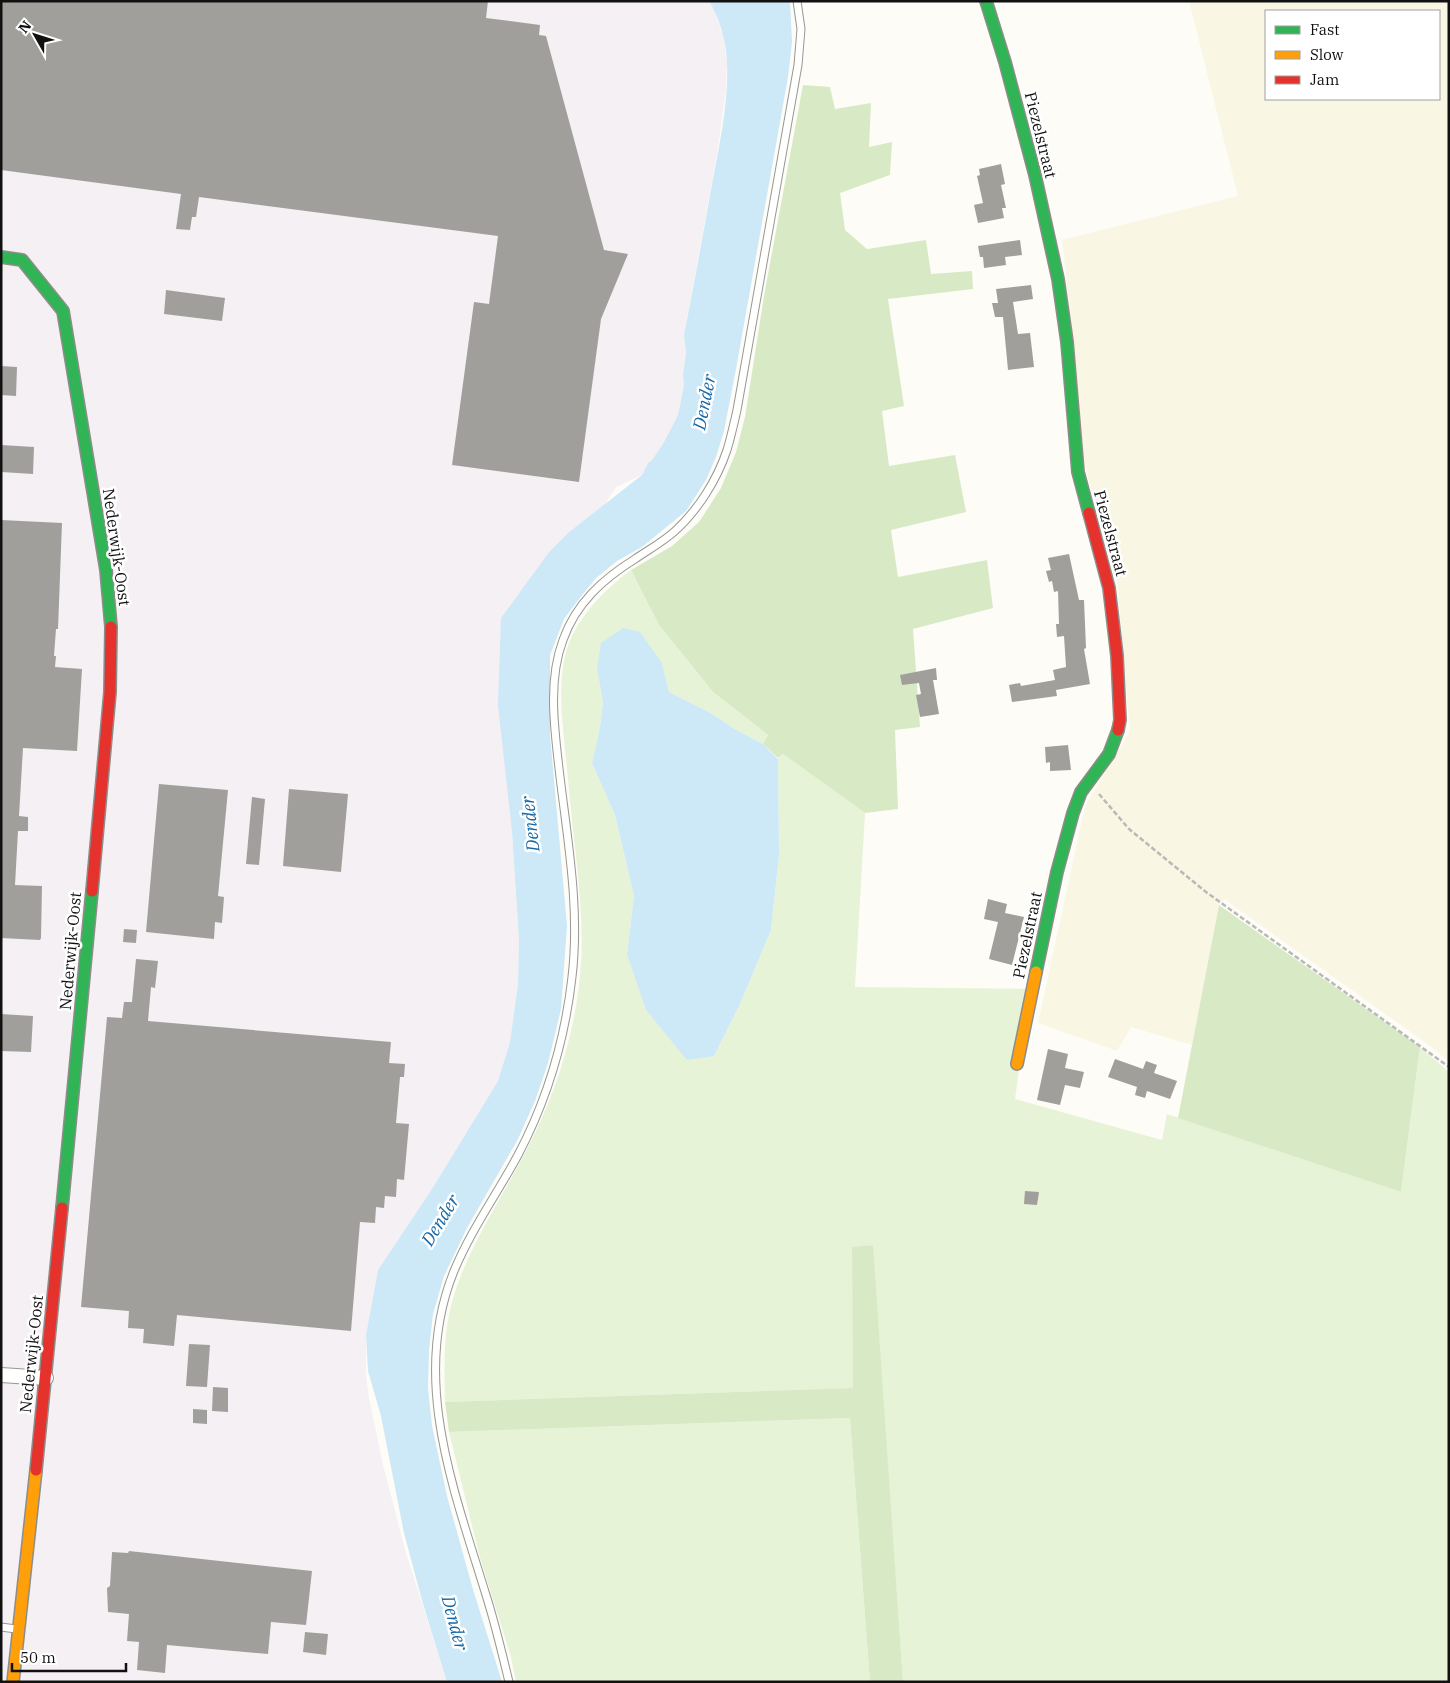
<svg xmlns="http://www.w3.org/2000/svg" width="1450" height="1683" font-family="'IBM Plex Serif',serif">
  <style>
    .industrial { fill: #f5f0f3 }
    .farmland { fill: #f9f7e4; fill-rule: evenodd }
    .green { fill: #e7f3d7 }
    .forest { fill: #d8eac5 }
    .water { fill: #cde8f7 }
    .building { fill: #a19f9c }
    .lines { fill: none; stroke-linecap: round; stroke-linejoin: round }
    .lane-casing { stroke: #979795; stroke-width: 9 }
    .street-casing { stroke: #979795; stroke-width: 16 }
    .fast-casing { stroke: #8e8d8b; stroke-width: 14 }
    .slow-casing { stroke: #8e8d8b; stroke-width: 14 }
    .jam-casing { stroke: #8e8d8b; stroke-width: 14 }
    .path { stroke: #b9b9b8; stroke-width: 2.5; stroke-dasharray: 5 2.5; stroke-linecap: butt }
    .lane { stroke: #fffffe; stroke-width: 7 }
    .street { stroke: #fffffe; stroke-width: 14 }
    .fast { stroke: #30b455; stroke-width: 11 }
    .slow { stroke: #ff9f0a; stroke-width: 11 }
    .jam { stroke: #e5322d; stroke-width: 11 }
    .labels { text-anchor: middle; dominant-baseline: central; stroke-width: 5; stroke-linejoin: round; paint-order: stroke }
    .street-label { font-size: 16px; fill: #111; stroke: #fff }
    .water-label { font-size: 18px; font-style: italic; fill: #1768a6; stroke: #fff }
  </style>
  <rect width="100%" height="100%" fill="#fdfcf7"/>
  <!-- industrial -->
  <path class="industrial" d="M1,1H709L715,12L723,37L727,63L726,90L717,154L684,335L686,353L683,375L684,385L678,415L663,444L652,460L648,463L642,475L616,487L604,506L568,533L550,551L512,831L519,940L518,984L510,1042L498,1081L432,1189L378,1270L366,1335V1375L369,1398L383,1465L406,1553L447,1682H1Z"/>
  <!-- farmland -->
  <path class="farmland" d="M1189,1H1449V1062L1433,1048L1224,899L1219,905L1192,1045L1131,1027L1117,1051L1038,1023L1085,806L1130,731L1117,582L1083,459L1074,349L1062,240L1238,196ZM1266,11H1439V99H1266Z"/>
  <!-- green -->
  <g class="green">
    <path d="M631,570L659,625L713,692L768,735L763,744L738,731L709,712L669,692L662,663L597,669L603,702L600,727L592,763L615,815L634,896L627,954L714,1056L740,1004L771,930L779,855L778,759L783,754L865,813L855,987L1030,989L1015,1099L1162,1140L1167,1114L1401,1192L1420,1047L1449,1072V1682H903L872,1245L852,1248L854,1388L445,1402C444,1364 443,1328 455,1292C470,1245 502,1197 525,1153C556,1095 577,1029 581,963C583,930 580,897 577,865C573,832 570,800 567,768C563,727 554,674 572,636C586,608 607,588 631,570Z"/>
    <path d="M850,1418L870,1682H516L511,1657L480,1558L449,1432Z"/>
  </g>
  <!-- forest -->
  <g class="forest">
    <path d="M803,85L830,87L835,109L871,103L869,147L892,142L890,175L840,193L845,230L867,249L926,240L931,274L972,271L973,289L888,299L904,406L882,411L889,466L955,455L966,512L891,530L898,577L987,560L993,608L913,629L920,727L895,730L898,809L865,813L783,754L778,758L763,744L768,735L713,692L659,625L631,570L672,546L699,522L721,488L736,452L745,417L764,296Z"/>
    <path d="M1219,905L1420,1047L1401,1192L1178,1118Z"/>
    <path d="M873,1245L903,1682H870L850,1418L449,1432L445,1402L853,1388L852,1247Z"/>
  </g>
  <!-- water -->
  <g class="water">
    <path d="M709,1H790L792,42L788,77L736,369L724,431L716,457L706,480L686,511L642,547L617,561L596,578L582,595L564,619L550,655V735L567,926L561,1009L548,1063L535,1101L518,1139L467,1228L444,1276L433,1314L429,1350L428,1388L432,1426L447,1496L472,1586L502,1682H447L423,1604L404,1533L381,1416L368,1371L366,1335L378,1270L432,1189L498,1081L510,1042L518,984L519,940L512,831L498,705L501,618L550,551L568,533L642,475L648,463L652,460L663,444L678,415L684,385L683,375L686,353L684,335C694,285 703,234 712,184C719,147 729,101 727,63C726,42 720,19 709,1Z"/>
    <path d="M623,628L640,632L662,663L669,692L709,712L738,731L763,744L778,759L779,855L771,930L740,1004L714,1056L687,1060L646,1010L627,954L634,896L615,815L592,763L600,727L603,702L597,669L601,643Z"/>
  </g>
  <!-- building -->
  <g class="building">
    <path d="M1,1H488L486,18L540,25L539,35L546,36L604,250L628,254L601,319L579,482L452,465L474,302L489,304L498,236L199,197L196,217H192L190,230L176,229L181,194L1,170Z"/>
    <path d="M1001,164L1005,184L1001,185L1006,208H1002L1004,218L978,223L974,205L983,203L977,176L980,175L979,169Z"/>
    <path d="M1020,240L1022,255L1005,257L1006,265L984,268L983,257H980L978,246Z"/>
    <path d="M1031,285L1033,299L1013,302L1018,334L1030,333L1034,367L1008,370L1003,317H995L992,303H998L996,289Z"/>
    <path d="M166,290L225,298L222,321L164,314Z"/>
    <path d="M1,366L17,367L16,396L1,395Z"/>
    <path d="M1,445L34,447L33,474L1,472Z"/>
    <path d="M1,520L62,523L58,629H56L54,656H56L55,667L82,669L77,751L23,748L19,816L28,817V831H18L15,885L42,886L41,938L40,940L1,938Z"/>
    <path d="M1069,554L1079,600H1084L1086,648L1084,649L1090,684L1056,690L1055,684L1057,696L1012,702L1009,685L1020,683L1021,686L1055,680L1053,670L1066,667L1064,636L1057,637L1056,624H1059L1058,591L1054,592L1052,581L1049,582L1046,571L1051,570L1048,558Z"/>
    <path d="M936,668L937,680H933L939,714L920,717L916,695L921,694L919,683L902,685L900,675Z"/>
    <path d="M1068,745L1071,770L1050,771V762L1046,763L1045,747Z"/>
    <path d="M159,784L228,790L218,896L224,897L222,923L215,922L214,939L146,932Z"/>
    <path d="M289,789L348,794L341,872L283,866Z"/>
    <path d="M252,797L265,799L259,865L246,864Z"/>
    <path d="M988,899L1007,904L1005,913L1024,917L1012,965L989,959L998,922L984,919Z"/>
    <path d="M124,929L137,930L136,943L123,942Z"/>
    <path d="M136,959L158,961L155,988L151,987L148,1021L391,1042L389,1063L405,1064L404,1077H400L396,1123L409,1124L404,1180L397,1179L396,1197L385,1196L384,1208L376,1207L375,1223L360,1222L351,1331L177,1315L174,1346L143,1343L144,1329L128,1328L129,1311L81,1307L107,1017L122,1018L124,1002H132Z"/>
    <path d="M1,1014L33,1016L31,1052L1,1051Z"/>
    <path d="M1048,1049L1068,1054L1065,1068L1084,1072L1080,1088L1065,1085L1060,1105L1037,1100Z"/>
    <path d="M1115,1059L1143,1069L1146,1061L1157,1065L1154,1073L1177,1081L1170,1099L1147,1091L1145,1098L1135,1095L1137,1087L1108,1077Z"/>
    <path d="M1025,1191L1039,1192L1037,1205L1024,1204Z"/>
    <path d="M189,1344L210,1345L207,1387L186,1386Z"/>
    <path d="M213,1387L228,1388V1412L212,1411Z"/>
    <path d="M193,1409L207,1410V1424L193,1423Z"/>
    <path d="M129,1551L312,1571L306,1625L271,1622L268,1654L167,1645L165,1673L137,1670L139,1642L127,1641L129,1614L108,1612L107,1588L110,1586L112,1552L128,1553Z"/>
    <path d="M305,1632L328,1634L326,1655L303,1652Z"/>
  </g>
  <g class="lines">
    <defs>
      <g id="lane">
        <path d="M1,1627L16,1629"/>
        <path d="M509,1682C502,1653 495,1623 486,1595C454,1490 410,1379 454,1271C471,1230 497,1194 518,1155C547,1100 565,1039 572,977C580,910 568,843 560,777C555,733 547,682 563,640C576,603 603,579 635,559C648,550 663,542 675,531C698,510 717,480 727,450C731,437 734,423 737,410L798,65L801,29L797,1"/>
      </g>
      <path id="street" d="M1,1375L46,1378"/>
      <g id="fast">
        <path d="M986,1L1005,62L1035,175L1058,279L1067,342L1078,472L1089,513"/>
        <path d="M1,257L22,260L63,311L106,570L111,627"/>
        <path d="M1036,972L1057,872L1073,813L1081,792L1109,754L1118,730"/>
        <path d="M62,1208L92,891"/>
      </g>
      <g id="slow">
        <path d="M1017,1064L1036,972"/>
        <path d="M13,1682L36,1470"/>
      </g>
      <g id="jam">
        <path d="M1089,513L1109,588L1117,656L1120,720L1118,730"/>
        <path d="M92,891L110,692L111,627"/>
        <path d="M36,1470L62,1208"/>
      </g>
    </defs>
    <!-- lane casing -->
    <use href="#lane" class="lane-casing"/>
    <!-- street casing -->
    <use href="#street" class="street-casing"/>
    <!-- fast casing -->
    <use href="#fast" class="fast-casing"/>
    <!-- slow casing -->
    <use href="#slow" class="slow-casing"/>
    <!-- jam casing -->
    <use href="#jam" class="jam-casing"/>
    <!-- path -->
    <path class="path" d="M1099,794L1129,829L1206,892L1449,1067"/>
    <!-- lane -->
    <use href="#lane" class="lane"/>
    <!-- street -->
    <use href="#street" class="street"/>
    <!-- fast -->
    <use href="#fast" class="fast"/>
    <!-- slow -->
    <use href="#slow" class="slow"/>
    <!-- jam -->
    <use href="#jam" class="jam"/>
  </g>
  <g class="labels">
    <!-- street labels -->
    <g class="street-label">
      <text transform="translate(1041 135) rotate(76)">Piezelstraat</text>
      <text transform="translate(1111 533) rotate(75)">Piezelstraat</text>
      <text transform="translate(117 547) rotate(82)">Nederwijk-Oost</text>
      <text transform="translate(1027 935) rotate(-78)">Piezelstraat</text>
      <text transform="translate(70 951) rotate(-85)">Nederwijk-Oost</text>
      <text transform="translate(31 1354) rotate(-84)">Nederwijk-Oost</text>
    </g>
    <!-- water labels -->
    <g class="water-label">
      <text transform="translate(704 402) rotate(-79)">Dender</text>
      <text transform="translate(530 824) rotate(-96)">Dender</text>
      <text transform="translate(440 1220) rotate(-59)">Dender</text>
      <text transform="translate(455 1623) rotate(75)">Dender</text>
    </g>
  </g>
  <!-- border -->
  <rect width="1450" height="1683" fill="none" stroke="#111111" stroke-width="5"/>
  <!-- legend -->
  <rect x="1265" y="10" width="175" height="90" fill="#ffffff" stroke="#a0a0a0"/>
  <rect x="1275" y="26" width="25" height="8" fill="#30b455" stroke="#a0a0a0"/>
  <text x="1310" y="35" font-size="15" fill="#111111">Fast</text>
  <rect x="1275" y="51" width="25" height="8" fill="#ff9f0a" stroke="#a0a0a0"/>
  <text x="1310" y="60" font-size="15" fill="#111111">Slow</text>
  <rect x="1275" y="76" width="25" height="8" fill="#e5322d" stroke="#a0a0a0"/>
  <text x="1310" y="85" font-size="15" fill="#111111">Jam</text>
  <!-- north arrow -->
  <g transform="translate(35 35) rotate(309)" stroke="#ffffff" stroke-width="4" paint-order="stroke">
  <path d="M0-4L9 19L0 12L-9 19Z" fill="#111111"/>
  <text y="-8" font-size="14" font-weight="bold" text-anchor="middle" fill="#111111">N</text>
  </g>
  <!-- scale -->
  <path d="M12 1663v8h114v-8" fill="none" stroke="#111111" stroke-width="2.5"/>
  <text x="20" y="1663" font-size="15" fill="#111111" stroke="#ffffff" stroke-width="4" paint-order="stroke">50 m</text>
</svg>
